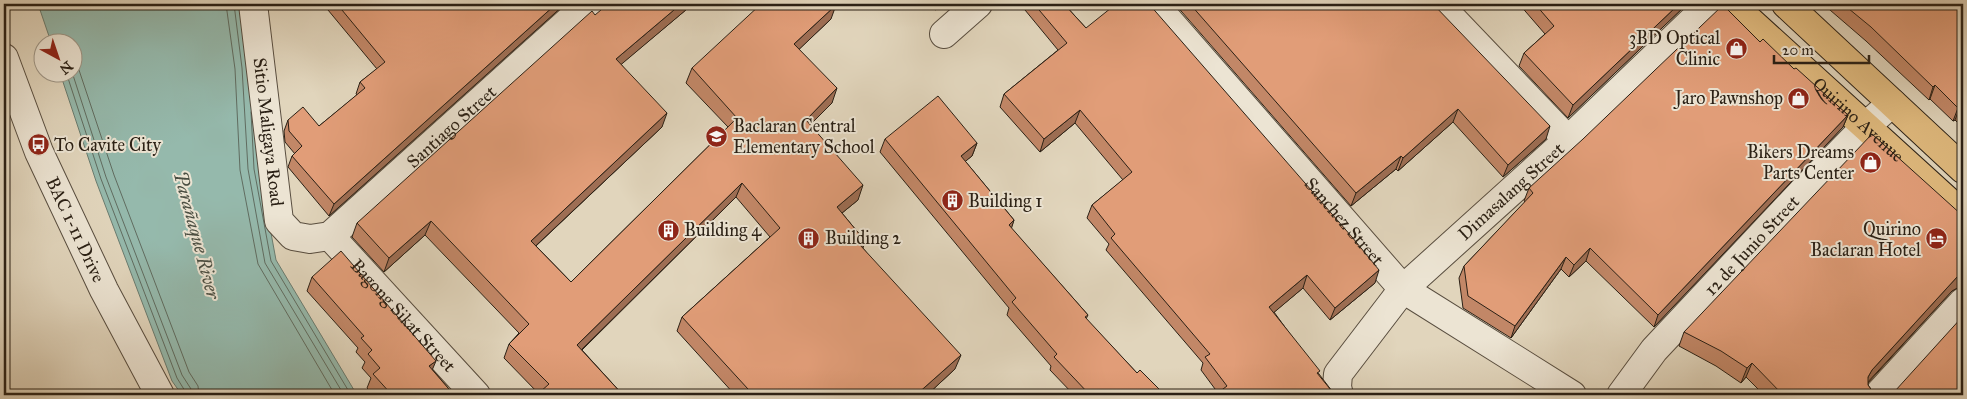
<svg xmlns="http://www.w3.org/2000/svg" width="1967" height="399" font-family="'IM FELL Great Primer',serif">
  <style>
    .water { fill: #95b9ac; stroke: #6a7c70 }
    .lines { fill: none; stroke-linecap: round; stroke-linejoin: round }
    .shore { stroke: #606c60; stroke-width: 1 }
    .minor-casing { stroke: #584d3f; stroke-width: 30 }
    .major-casing { stroke: #2a2015; stroke-width: 30 }
    .minor { stroke: #ece4d3; stroke-width: 28 }
    .major { stroke: #e0ba7e; stroke-width: 28 }
    .wall { fill: #c28767; stroke: #2a2015 }
    .shaded-wall { fill: #9e6e54; stroke: #2a2015 }
    .building { fill: #e19d78; stroke: #2a2015 }
    .labels { text-anchor: middle; dominant-baseline: central; stroke-width: 4; stroke-linejoin: round; paint-order: stroke }
    .poi-label { font-size: 18px; fill: #2a2015; stroke: #ece4d3; text-anchor: start }
    .street-label { font-size: 18px; fill: #2a2015; stroke: #ece4d3 }
    .water-label { font-size: 19px; font-style: italic; fill: #4a4e42; stroke: #ece4d3 }
  </style>
  <rect width="100%" height="100%" fill="#e1d5bc"/>
  <filter id="stains"><feTurbulence type="fractalNoise" baseFrequency=".004" numOctaves="4"/><feColorMatrix values="0 0 0 0 .2 0 0 0 0 .09 0 0 0 0 .02 0 0 0 .5 -.17"/></filter>
  <radialGradient id="worn" r=".72"><stop offset=".6" stop-color="#630" stop-opacity="0"/><stop offset="1" stop-color="#630" stop-opacity=".3"/></radialGradient>
  <!-- water -->
  <path class="water" d="M38,4H245L259,168L276,260L357,395H182L172,381L96,181L60,73L72,72V42H51Z"/>
  <g class="lines">
    <!-- shore -->
    <g class="shore">
      <path d="M226,4L235,69L240,170L258,264L335,395"/>
      <path d="M234,4L242,68L248,169L265,263L344,395"/>
      <path d="M72,59L78,67L114,175L189,372L198,386L199,395"/>
      <path d="M66,72L101,179L177,378L185,391L186,395"/>
      <path d="M72,72L106,177L182,375L191,389L192,395"/>
      <path d="M251,112L254,169L271,261L351,395"/>
    </g>
    <defs>
      <g id="minor">
        <path id="s1" d="M253,4L279,221L293,236L310,239L330,236L588,4"/>
        <path id="s2" d="M1154,4L1403,289L1572,395"/>
        <path d="M1438,4L1568,140"/>
        <path d="M944,34L978,4"/>
        <path id="s3" d="M4,58L39,152L104,290L160,395"/>
        <path id="s4" d="M330,236L476,395"/>
        <path id="s5" d="M1339,395L1337,387L1338,374L1403,289L1568,140L1710,4"/>
        <path id="s6" d="M1621,395L1654,350L1802,192L1866,126L1892,103"/>
        <path d="M1878,395L1963,302"/>
      </g>
      <g id="major">
        <path id="s7" d="M1731,4L1963,215"/>
        <path d="M1786,4L1963,169"/>
      </g>
    </defs>
    <!-- minor casing -->
    <use href="#minor" class="minor-casing"/>
    <!-- major casing -->
    <use href="#major" class="major-casing"/>
    <!-- minor -->
    <use href="#minor" class="minor"/>
    <!-- major -->
    <use href="#major" class="major"/>
  </g>
  <!-- wall -->
  <g class="wall">
    <path d="M288,4H297L292,8Z"/>
    <path d="M323,4H565L329,216L288,167L292,156L295,154L285,142L284,131L288,120L319,126L357,95L356,94L360,82L377,69Z"/>
    <path d="M693,4L621,64L662,127L536,246L571,282L728,127L686,83L692,68L831,19L799,49L832,103L810,124L858,200L842,213L865,241L863,248L955,369L927,395H735L677,331L682,317L770,237L736,197L582,350L623,395H539V394L504,358L509,344L519,333L425,235L384,272L352,237L357,223Z"/>
    <path d="M929,4H943L935,10Z"/>
    <path d="M1027,4H1064L1086,28L1375,283L1330,320L1303,288L1274,312L1319,374L1335,395H1215L1218,393L1201,370L1203,363L1106,250L1109,244L1087,218L1092,205L1123,180L1075,123L1040,152L1000,107L1004,94L1058,50L1025,10Z"/>
    <path d="M1175,4H1433L1546,139L1503,177L1453,122L1398,171L1396,169L1351,206Z"/>
    <path d="M1519,4H1687L1568,118L1519,66L1524,53L1545,34Z"/>
    <path d="M1818,4H1963V128L1955,120L1953,121L1930,99L1929,100L1866,41L1823,4L1820,7Z"/>
    <path d="M1760,42L1794,69L1848,115L1843,127L1654,327L1586,261L1569,277L1561,269L1511,338L1463,308L1459,278L1464,266L1525,202L1524,201L1529,188Z"/>
    <path d="M885,139L977,143L972,156L965,161L1014,220L1011,228L1088,315L1086,319L1137,373L1165,395H1074L1050,370L1051,366L1007,315L1009,308L880,152Z"/>
    <path d="M312,277L432,369L454,395H374L367,388L371,378L362,368L365,362L356,352L358,348L307,291Z"/>
    <path d="M1959,287L1952,291L1868,383V385L1873,392L1879,395H1764L1746,377L1741,383L1716,366L1679,346L1684,332Z"/>
  </g>
  <!-- shaded-wall -->
  <g class="shaded-wall">
    <path d="M293,4H297L292,8Z"/>
    <path d="M556,4H565L329,216L334,204Z"/>
    <path d="M681,4H693L611,73L616,59Z"/>
    <path d="M937,4H943L935,10Z"/>
    <path d="M1679,4H1687L1568,118L1573,105Z"/>
    <path d="M836,5L831,19L789,59L794,44Z"/>
    <path d="M1935,85L1930,99L1929,100L1933,87Z"/>
    <path d="M837,88L832,103L801,134L806,120Z"/>
    <path d="M1960,107L1955,120L1953,121L1958,108Z"/>
    <path d="M1458,109L1453,122L1398,171L1403,158Z"/>
    <path d="M1080,110L1075,123L1040,152L1044,139Z"/>
    <path d="M667,113L662,127L526,255L531,241Z"/>
    <path d="M1848,115L1843,127L1654,327L1658,315Z"/>
    <path d="M1550,126L1546,139L1503,177L1508,165Z"/>
    <path d="M977,143L972,156L956,169L961,156Z"/>
    <path d="M1401,156L1396,169L1351,206L1356,193Z"/>
    <path d="M742,183L736,197L572,359L577,345Z"/>
    <path d="M863,185L858,200L831,222L837,207Z"/>
    <path d="M1014,220L1010,233L1009,225Z"/>
    <path d="M431,221L425,235L384,272L389,258Z"/>
    <path d="M865,241L860,255V245Z"/>
    <path d="M1590,248L1586,261L1569,277L1574,265Z"/>
    <path d="M1566,257L1561,269L1511,338L1515,326Z"/>
    <path d="M1379,270L1375,283L1330,320L1335,308Z"/>
    <path d="M1963,273V287H1959L1952,291L1866,384L1868,377L1872,370L1957,277Z"/>
    <path d="M1307,275L1303,288L1265,320L1269,307Z"/>
    <path d="M961,355L955,369L927,395H916Z"/>
    <path d="M436,361L430,375L429,366Z"/>
    <path d="M1752,363L1746,377L1741,383L1747,368Z"/>
  </g>
  <!-- building -->
  <g class="building">
    <path d="M337,4H556L334,204L292,156L302,146L289,131L288,120L303,107L319,126L365,88L360,82L385,62Z"/>
    <path d="M608,4H681L616,59L667,113L531,241L571,282L737,118L692,68L761,4H835L836,5L794,44L837,88L806,120L863,185L837,207L865,241L860,245L961,355L916,395H741L748,389L682,317L780,228L742,183L577,345L623,395H544L540,392L549,384L509,344L529,324L431,221L389,258L357,223L592,11L595,15Z"/>
    <path d="M1034,4H1064L1086,28L1116,4H1149L1352,237L1379,270L1335,308L1307,275L1269,307L1320,371L1317,373L1335,395H1291L1289,393L1286,395H1215L1227,386L1205,357L1210,354L1111,238L1115,234L1092,205L1132,172L1080,110L1044,139L1004,94L1067,43Z"/>
    <path d="M1190,4H1433L1550,126L1508,165L1458,109L1403,158L1401,156L1356,193Z"/>
    <path d="M1535,4H1679L1573,105L1524,53L1554,26Z"/>
    <path d="M1843,4H1963V110L1960,107L1958,108L1935,85L1933,87L1871,27Z"/>
    <path d="M1723,5L1760,42L1763,39L1794,69L1796,68L1848,115L1658,315L1590,248L1574,265L1566,257L1515,326L1468,296L1464,266L1533,193L1529,188L1583,139Z"/>
    <path d="M938,96L977,143L961,156L1014,220L1009,225L1088,315L1085,317L1137,373L1140,370L1165,395H1090L1054,357L1057,354L1012,302L1016,298L885,139Z"/>
    <path d="M1872,134L1963,216V273L1957,277L1872,370L1868,377V385L1873,392L1879,395H1783L1752,363L1747,368L1721,351L1684,332Z"/>
    <path d="M341,251L436,361L429,366L454,395H392L373,374L380,368L368,354L372,350L361,338L364,336L312,277Z"/>
    <path d="M1963,316V395H1888L1895,391Z"/>
  </g>
  <!-- icons -->
  <defs>
    <symbol id="shop-disc" viewBox="-11 -11 22 22"><circle r="9.5" fill="#8f2418" stroke="#ece4d3"/><path d="M-5-2.5h2.3a2.7 3.5 0 0 1 5.4 0H5L5.5 6h-11ZM-1.5-2.5h3a1.5 2.3 0 0 0-3 0Z" fill="#fff"/></symbol>
    <symbol id="school-disc" viewBox="-11 -11 22 22"><circle r="9.5" fill="#8f2418" stroke="#ece4d3"/><path d="M0-5L7-2L0 1L-7-2ZM-4 1L0 2.5L4 1V4Q0 6-4 4Z" fill="#fff"/></symbol>
    <symbol id="bus-disc" viewBox="-11 -11 22 22"><circle r="9.5" fill="#8f2418" stroke="#ece4d3"/><path d="M-5-6H5V4H4V6H2V4H-2V6H-4V4H-5ZM-3.5-4V0h7V-4ZM-3.5 1.2v1.5H-2V1.2ZM2 1.2v1.5H3.5V1.2Z" fill="#fff"/></symbol>
    <symbol id="building-disc" viewBox="-11 -11 22 22"><circle r="9.5" fill="#8f2418" stroke="#ece4d3"/><path d="M-4-6H4V6H1V3H-1V6H-4ZM-2.5-4.3h1.7v1.8h-1.7ZM.8-4.3h1.7v1.8H.8ZM-2.5-1h1.7V.8h-1.7ZM.8-1h1.7V.8H.8Z" fill="#fff"/></symbol>
    <symbol id="hotel-disc" viewBox="-11 -11 22 22"><circle r="9.5" fill="#8f2418" stroke="#ece4d3"/><path d="M-6-4.5h1.5V1H6V5H4.5V3h-9V5H-6ZM-4 0a1.8 1.8 0 1 1 3.6 0ZM.5 0V-2.5h3Q6-2.5 6 0Z" fill="#fff"/></symbol>
  </defs>
  <g fill-rule="evenodd">
    <use href="#shop-disc" x="1724" y="36" width="25" height="25"/>
    <use href="#shop-disc" x="1786" y="86" width="25" height="25"/>
    <use href="#school-disc" x="704" y="124" width="25" height="25"/>
    <use href="#bus-disc" x="26" y="132" width="25" height="25"/>
    <use href="#shop-disc" x="1858" y="150" width="25" height="25"/>
    <use href="#building-disc" x="940" y="188" width="25" height="25"/>
    <use href="#building-disc" x="656" y="218" width="25" height="25"/>
    <use href="#building-disc" x="796" y="226" width="25" height="25"/>
    <use href="#hotel-disc" x="1924" y="226" width="25" height="25"/>
  </g>
  <g class="labels">
    <!-- poi labels -->
    <g class="poi-label">
      <text x="1720" y="38" text-anchor="end">3BD Optical<tspan x="1720" dy="21">Clinic</tspan></text>
      <text x="1783" y="98" text-anchor="end">Jaro Pawnshop</text>
      <text x="733" y="126">Baclaran Central<tspan x="733" dy="21">Elementary School</tspan></text>
      <text x="54" y="145">To Cavite City</text>
      <text x="1854" y="152" text-anchor="end">Bikers Dreams<tspan x="1854" dy="21">Parts Center</tspan></text>
      <text x="968" y="201">Building 1</text>
      <text x="1921" y="229" text-anchor="end">Quirino<tspan x="1921" dy="21">Baclaran Hotel</tspan></text>
      <text x="684" y="230">Building 4</text>
      <text x="825" y="238">Building 2</text>
    </g>
    <!-- street labels -->
    <g class="street-label">
      <text stroke="none"><textPath href="#s7" startOffset="172">Quirino Avenue</textPath></text>
      <text stroke="none"><textPath href="#s1" startOffset="440">Santiago Street</textPath></text>
      <text stroke="none"><textPath href="#s1" startOffset="129">Sitio Maligaya Road</textPath></text>
      <text stroke="none"><textPath href="#s5" startOffset="274">Dimasalang Street</textPath></text>
      <text stroke="none"><textPath href="#s2" startOffset="289">Sanchez Street</textPath></text>
      <text stroke="none"><textPath href="#s3" startOffset="186">BAC 1-11 Drive</textPath></text>
      <text stroke="none"><textPath href="#s6" startOffset="199">12 de Junio Street</textPath></text>
      <text stroke="none"><textPath href="#s4" startOffset="108">Bagong Sikat Street</textPath></text>
    </g>
    <!-- water labels -->
    <g class="water-label">
      <text transform="translate(197 235) rotate(75)">Parañaque River</text>
    </g>
  </g>
  <!-- margin -->
  <rect width="1967" height="399" fill="none" stroke="#e1d5bc" stroke-width="20"/>
  <rect x="5" y="5" width="1957" height="389" fill="none" stroke="#2a2015" stroke-width="2.5"/>
  <rect x="10" y="10" width="1947" height="379" fill="none" stroke="#2a2015"/>
  <!-- north arrow -->
  <g transform="translate(58 58) rotate(140)"><circle r="24" fill="#ece4d3" stroke="#9e9687"/>
  <path d="M0-4L9 19L0 12L-9 19Z" fill="#8f2418"/>
  <text y="-8" font-size="14" font-weight="bold" text-anchor="middle" fill="#2a2015">N</text>
  </g>
  <!-- scale -->
  <path d="M1774 55v8h95v-8" fill="none" stroke="#2a2015" stroke-width="2.5"/>
  <text x="1782" y="55" font-size="15" fill="#2a2015" stroke="#ece4d3" stroke-width="4" paint-order="stroke">20 m</text>
  <rect width="100%" height="100%" filter="url(#stains)"/>
  <rect width="100%" height="100%" fill="url(#worn)"/>
</svg>
